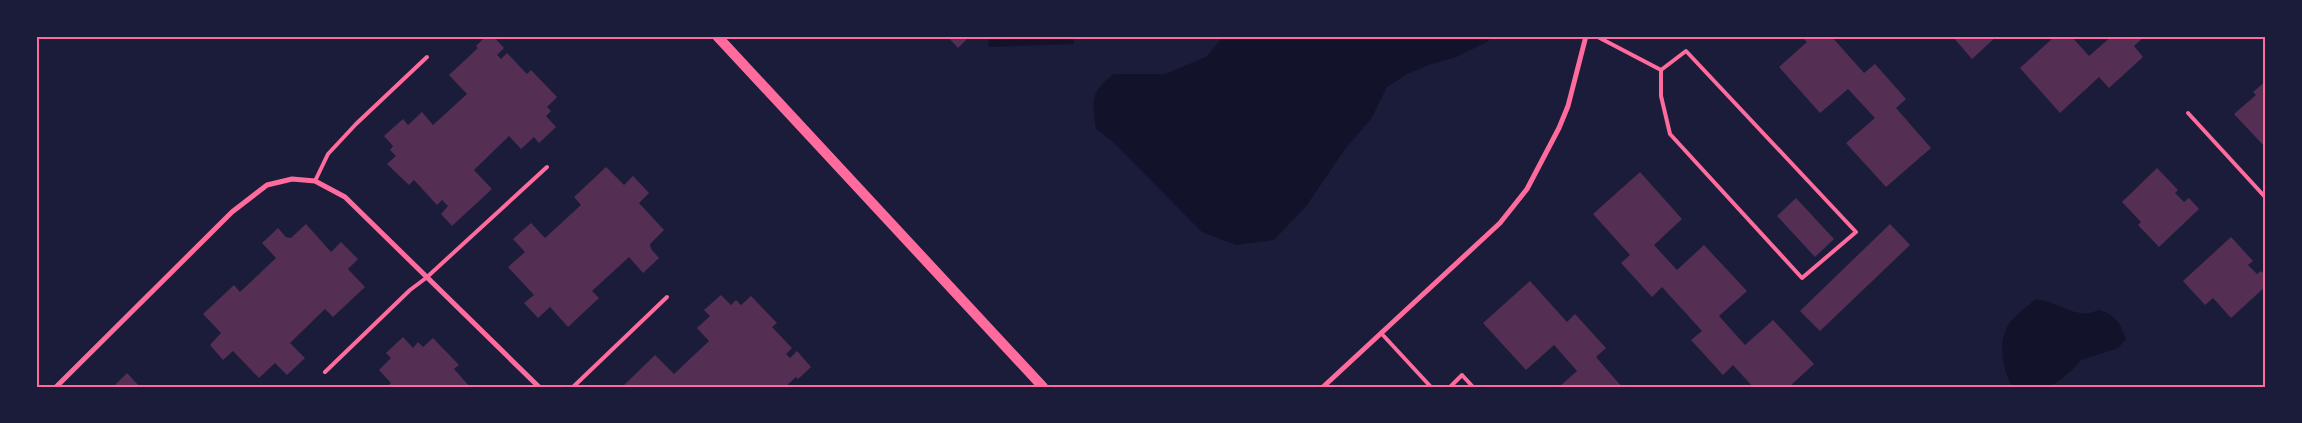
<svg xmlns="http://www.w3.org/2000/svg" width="2302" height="423" font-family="Arial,sans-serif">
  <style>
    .water { fill: #12122b }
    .building { fill: #542f53 }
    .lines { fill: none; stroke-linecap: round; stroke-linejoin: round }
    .service { stroke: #ff6b9d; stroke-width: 4 }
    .minor { stroke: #ff6b9d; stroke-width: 5 }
    .secondary { stroke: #ff6b9d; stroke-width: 10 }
    .neatline { fill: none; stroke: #ff6b9d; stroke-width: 2 }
  </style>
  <rect width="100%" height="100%" fill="#1b1b3a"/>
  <!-- water -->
  <g class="water">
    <path d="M988,36H1073L1074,44L989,47Z"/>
    <path d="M1224,36H1493L1487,42L1456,57L1429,65L1407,74L1387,87L1371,119L1345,149L1307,205L1274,240L1236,245L1202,232L1113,142L1096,129C1092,100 1090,94 1113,74H1165L1206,57Z"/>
    <path d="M2036,299C2060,302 2076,321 2099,310C2116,315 2120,323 2126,339L2118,348L2081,360L2070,372L2050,387H2012C2002,368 1996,338 2012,320C2019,312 2028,306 2036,299Z"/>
  </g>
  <!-- building -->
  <g class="building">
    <path d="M486,36H493L504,48L497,55L501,59L507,53L527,74L531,70L557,97L547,107L551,111L546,116L556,127L539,143L534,137L521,149L509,136L474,170L492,189L452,226L441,214L448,206L442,200L437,205L414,180L409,185L387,164L396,156L390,150L393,146L384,136L403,119L408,125L422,112L433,125L467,94L449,75L478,48L476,46Z"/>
    <path d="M947,36H970L958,48Z"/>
    <path d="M1801,36H1831L1864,73L1875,64L1906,99L1896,108L1931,148L1886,187L1846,143L1875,118L1848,89L1820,113L1779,67L1807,42Z"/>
    <path d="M1952,36H1997L1972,59Z"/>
    <path d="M2055,36H2071L2089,56L2112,36H2145L2134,46L2143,57L2109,88L2099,77L2060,113L2020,68Z"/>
    <path d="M2266,81V148L2234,114L2256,95L2253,92Z"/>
    <path d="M606,167L624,185L633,176L649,193L639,203L664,230L650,244L651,249L659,258L643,273L629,257L592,291L599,298L568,327L550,307L538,318L524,303L534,295L508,267L525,252L513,239L531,223L545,238L581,205L574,197Z"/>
    <path d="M2157,168L2178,190L2175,193L2184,202L2189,198L2199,209L2159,247L2138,225L2141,222L2122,202Z"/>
    <path d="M1640,172L1682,219L1654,245L1677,270L1704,245L1747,291L1719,316L1745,345L1773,320L1814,364L1789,387H1753L1733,365L1723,375L1691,340L1702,331L1662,287L1652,297L1621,263L1630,255L1593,214Z"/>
    <path d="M1796,198L1834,239L1815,257L1777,216Z"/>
    <path d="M306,224L331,252L341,242L358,259L348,269L365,287L333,317L325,309L290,343L305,358L287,375L275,363L259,378L233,351L223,360L210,345L221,333L203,314L234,285L240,292L276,258L262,243L278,228L286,237L291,238Z"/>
    <path d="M1890,224L1910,245L1820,331L1800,311Z"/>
    <path d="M2231,237L2253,261L2248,265L2257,274L2261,271L2266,276V286L2231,318L2213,298L2205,305L2183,281Z"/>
    <path d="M1530,281L1567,322L1575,314L1606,348L1596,357L1622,387H1559L1577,371L1554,345L1526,370L1483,323Z"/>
    <path d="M721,295L731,305L736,300L741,305L751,296L777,323L772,327L792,348L786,354L790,358L797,351L811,367L798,379L796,377L785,387H622L655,355L674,374L709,341L697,328L710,316L704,310Z"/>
    <path d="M403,337L413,348L418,342L423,347L433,338L459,365L454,369L470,387H387L391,383L379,370L391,358L386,353Z"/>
    <path d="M127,373L140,387H113Z"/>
  </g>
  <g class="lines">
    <!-- service -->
    <g class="service">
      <path d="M1596,36L1661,70"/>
      <path d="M1686,51L1856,232L1802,278L1670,134L1661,96V70Z"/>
      <path d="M2188,113L2266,198"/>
      <path d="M315,181L328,154L356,124L427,57"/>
      <path d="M1381,333L1431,387"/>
      <path d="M325,372L410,290L426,278L547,167"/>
      <path d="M573,387L667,297"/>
      <path d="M1450,387L1462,375L1473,387"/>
    </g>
    <!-- minor -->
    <g class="minor">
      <path d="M56,387L232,212L267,185L292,179L315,181L345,197L539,387"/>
      <path d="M1323,387L1500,223L1527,189L1559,128L1568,106L1586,36"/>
    </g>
    <!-- secondary -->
    <path class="secondary" d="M717,36L1043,387"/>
  </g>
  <!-- border -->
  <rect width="2302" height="423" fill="none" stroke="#1b1b3a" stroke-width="75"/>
  <rect x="38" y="38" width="2226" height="348" class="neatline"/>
</svg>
